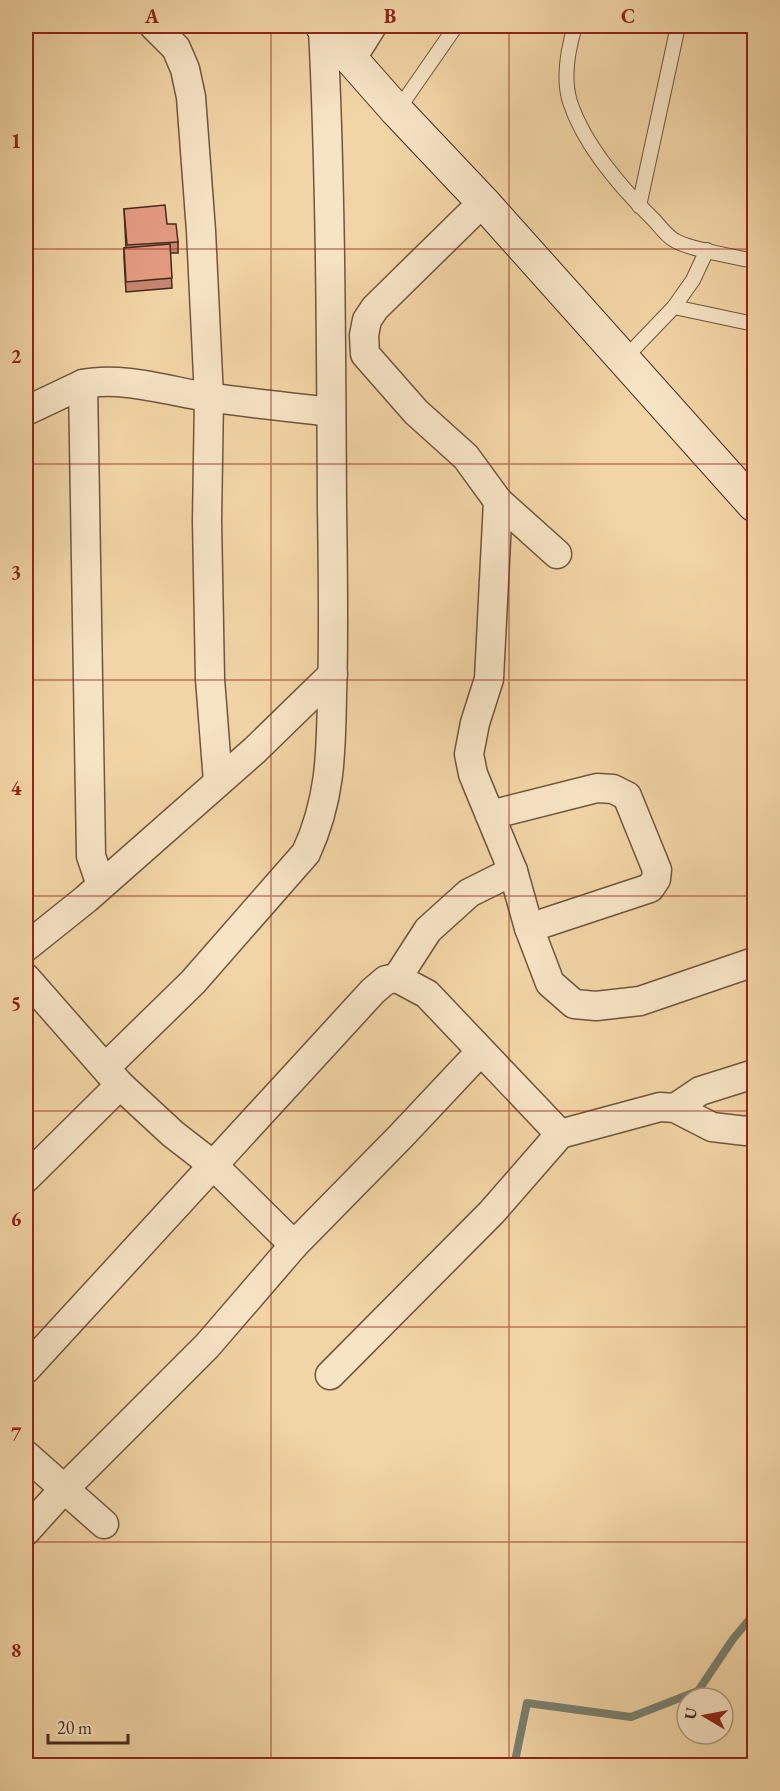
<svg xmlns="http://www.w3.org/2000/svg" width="780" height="1791" font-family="'EB Garamond',serif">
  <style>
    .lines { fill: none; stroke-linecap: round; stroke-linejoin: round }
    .stream { stroke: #78806f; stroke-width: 8 }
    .lane-casing { stroke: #70563f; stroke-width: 16 }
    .street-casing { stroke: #70563f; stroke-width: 31 }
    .secondary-casing { stroke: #442b1d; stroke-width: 35 }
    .lane { stroke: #f7e4c5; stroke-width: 14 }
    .street { stroke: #f7e4c5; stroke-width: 28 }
    .secondary { stroke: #f7e4c5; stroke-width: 33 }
    .wall { fill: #c58771; stroke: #442b1d; stroke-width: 1.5 }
    .building { fill: #e59d83; stroke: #442b1d; stroke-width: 1.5 }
    .grid { fill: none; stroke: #8f2418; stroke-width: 1.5; stroke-opacity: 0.55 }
    .neatline { fill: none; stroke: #8f2418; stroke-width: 2 }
    .grid-label { font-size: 20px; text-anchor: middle; font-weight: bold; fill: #8f2418 }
  </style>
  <rect width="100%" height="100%" fill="#f2d5a6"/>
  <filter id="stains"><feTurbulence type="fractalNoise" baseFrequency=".00333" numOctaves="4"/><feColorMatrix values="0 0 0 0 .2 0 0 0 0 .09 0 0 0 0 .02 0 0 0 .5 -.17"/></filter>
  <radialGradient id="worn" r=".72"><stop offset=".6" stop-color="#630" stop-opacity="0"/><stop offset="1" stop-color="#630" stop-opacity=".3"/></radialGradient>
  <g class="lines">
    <!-- stream -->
    <path class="stream" d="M514,1766L527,1703L631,1717L698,1691L733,1639L754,1614"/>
    <defs>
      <g id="lane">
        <path d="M575,26C568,49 563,79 570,102C584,145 623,190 655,221C661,228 667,236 674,240C687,249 737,257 754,261"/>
        <path d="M397,111L456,26"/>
        <path d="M639,206L678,26"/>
        <path d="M674,307L754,324"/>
        <path d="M624,359L674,307L693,280L707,250"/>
      </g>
      <g id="street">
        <path d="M154,26L176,48L185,69L191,97L201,231L209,397L207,521L210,679L218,782"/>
        <path d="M352,58L372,26"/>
        <path d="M483,202L375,308L367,320L364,335L365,354L416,412L466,457L498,501L489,679L475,723L469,754L473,774L513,871L529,928L550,983L574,1004L596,1006L640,1001L754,962"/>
        <path d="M26,411L83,384"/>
        <path d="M498,501L557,554"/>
        <path d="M490,815L597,788L613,789L627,796L657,870L656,879L650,888L529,928"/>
        <path d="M101,885L91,856L83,384C121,376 169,391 207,397C248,403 290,407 331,412"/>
        <path d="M26,947L86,899L255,750L333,674"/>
        <path d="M26,978L120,1085L173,1134L213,1165L294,1245"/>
        <path d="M397,978L428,930L469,893L513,871"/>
        <path d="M106,1067L193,982L306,853C331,799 331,752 332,694C334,632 333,570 332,508C331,348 331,188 323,28"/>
        <path d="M675,1108L700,1091L754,1074"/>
        <path d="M26,1178L120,1085"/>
        <path d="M26,1369L373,991L386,980L397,978L427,994L560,1134"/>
        <path d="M330,1375L492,1212L560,1134L660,1107L675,1108L712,1127L746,1131L754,1128"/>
        <path d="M26,1455L104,1524"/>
        <path d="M26,1531L63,1490L207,1346L294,1245L401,1136L480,1052"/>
      </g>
      <path id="secondary" d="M322,26L397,111L483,202L754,505"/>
    </defs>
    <!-- lane casing -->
    <use href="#lane" class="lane-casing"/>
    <!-- street casing -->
    <use href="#street" class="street-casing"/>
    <!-- secondary casing -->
    <use href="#secondary" class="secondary-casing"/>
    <!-- lane -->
    <use href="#lane" class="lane"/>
    <!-- street -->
    <use href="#street" class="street"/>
    <!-- secondary -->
    <use href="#secondary" class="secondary"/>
  </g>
  <!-- wall -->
  <path class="wall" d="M124,209L167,224L178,242V253H170L172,288L126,292L124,258V248H126Z"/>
  <!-- building -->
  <g class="building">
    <path d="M165,205L167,224H176L178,242L127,245L124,209Z"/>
    <path d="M170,244L172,278L126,282L124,248Z"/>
  </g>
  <!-- grid -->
  <path class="grid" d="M271,26V1766M509,26V1766M26,249H754M26,464H754M26,680H754M26,896H754M26,1111H754M26,1327H754M26,1542H754"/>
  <!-- margin -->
  <rect width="780" height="1791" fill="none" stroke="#f2d5a6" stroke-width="66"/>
  <!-- north arrow -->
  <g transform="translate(705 1716) rotate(280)"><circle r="28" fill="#f7e4c5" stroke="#af9a82" stroke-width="1.5"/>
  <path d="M0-4.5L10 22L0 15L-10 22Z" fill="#8f2418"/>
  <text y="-9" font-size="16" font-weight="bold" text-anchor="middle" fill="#442b1d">U</text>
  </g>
  <!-- scale -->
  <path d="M48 1734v9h80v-9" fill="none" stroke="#442b1d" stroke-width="3"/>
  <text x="57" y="1734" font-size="18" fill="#442b1d" stroke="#f7e4c5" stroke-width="4.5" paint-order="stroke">20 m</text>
  <rect x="33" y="33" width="714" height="1725" class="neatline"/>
  <g class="grid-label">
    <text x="152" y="23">A</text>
    <text x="390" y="23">B</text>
    <text x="628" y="23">C</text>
    <text x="16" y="148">1</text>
    <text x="16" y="363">2</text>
    <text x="16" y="579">3</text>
    <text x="16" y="795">4</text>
    <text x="16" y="1010">5</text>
    <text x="16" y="1226">6</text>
    <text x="16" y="1441">7</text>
    <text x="16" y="1657">8</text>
  </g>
  <rect width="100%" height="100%" filter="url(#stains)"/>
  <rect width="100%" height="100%" fill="url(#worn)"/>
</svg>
